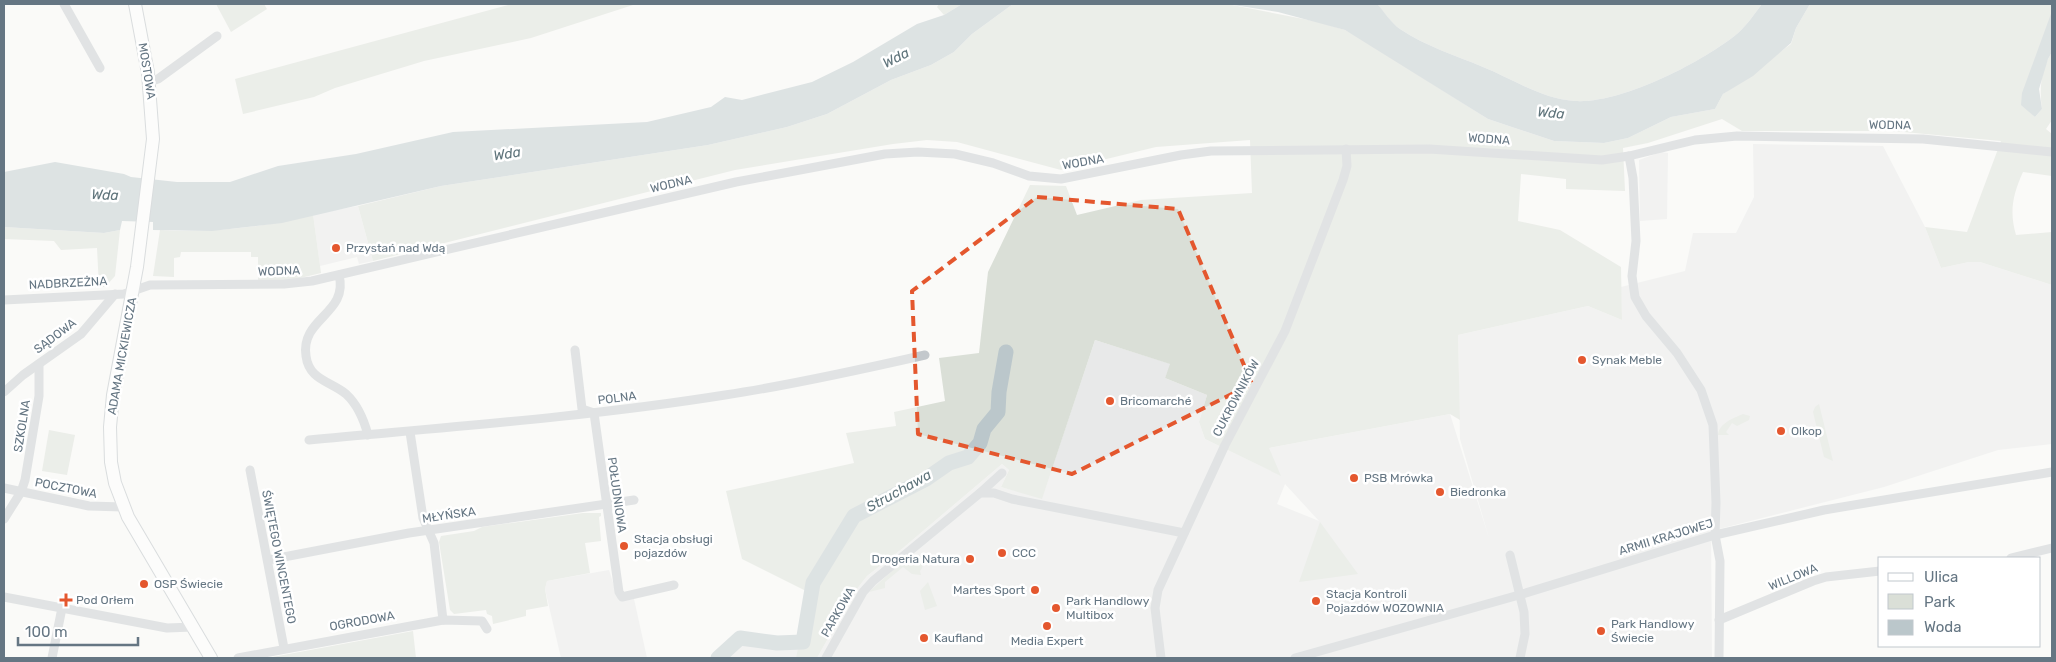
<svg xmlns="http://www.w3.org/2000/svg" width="2056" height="662" font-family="Rubik,sans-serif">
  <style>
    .built { fill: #e8e9e9; fill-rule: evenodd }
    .green { fill: #dadfd7 }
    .water { fill: #bbc7cb }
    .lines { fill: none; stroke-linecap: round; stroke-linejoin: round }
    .river { stroke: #bbc7cb; stroke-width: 15 }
    .secondary-casing { stroke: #b3babf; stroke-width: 14 }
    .street { stroke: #c3c8cc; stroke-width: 9 }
    .secondary { stroke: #fff; stroke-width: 12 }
    .marked { fill: none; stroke: #e4572e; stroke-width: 4; stroke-dasharray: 10 6; stroke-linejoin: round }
    .poi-dot { fill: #e4572e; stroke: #fff; stroke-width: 2 }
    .labels { text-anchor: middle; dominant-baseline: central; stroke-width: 5; stroke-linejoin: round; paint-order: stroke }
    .street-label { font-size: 12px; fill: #657683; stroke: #fff }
    .poi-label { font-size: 12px; fill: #657683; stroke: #fff; text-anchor: start }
    .water-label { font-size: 14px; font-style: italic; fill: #60757c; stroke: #fff }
  </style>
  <rect width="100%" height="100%" fill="#fafaf8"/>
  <!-- built -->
  <g class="built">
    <path d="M1753,144L1883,146L1925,227L1941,268L1969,262H1980L2052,285V444L1998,450L1884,487L1711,531L1712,658H817L853,594L867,576L903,548L1002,464L1009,470L1001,487L1042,498L1095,340L1171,364L1165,378L1207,395L1199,422L1205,439L1280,475L1268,448L1450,414L1489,538L1460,439L1458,335L1588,306L1622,320L1621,287L1685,271L1693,233H1736L1754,197ZM1285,484L1319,521L1277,504Z"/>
    <path d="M1661,152L1668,153L1667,219L1640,221L1639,160Z"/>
    <path d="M358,206L373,261L359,264L357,257L320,266L313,214Z"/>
    <path d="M609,570L619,601L634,599L647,658H561L545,589L547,581Z"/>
    <path d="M742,640L804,646L803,658H723Z"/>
  </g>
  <!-- green -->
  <g class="green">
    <path d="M216,4H264L267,9L231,32Z"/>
    <path d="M512,4H636L531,38L424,61L335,88L314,97L243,114L235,79Z"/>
    <path d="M939,4H962L944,15L937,7Z"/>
    <path d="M1013,4H1227L1319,22L1345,30L1365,41L1488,119L1554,141L1604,143L1628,138L1671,117L1715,109L1723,94L1791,44L1796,28L1810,4H2052V28L2028,110L2035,117L2042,109C2039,89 2041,69 2052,52V120L2046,129L2052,134V176L2023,172C2013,194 2009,211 2016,235L2052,232V285L1980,262H1969L1941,268L1925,227L1967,232L2001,141L1893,131H1742L1722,119L1648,143L1623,148L1625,191L1566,189V179L1521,174L1518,221L1560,230L1621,267L1622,320L1588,306L1458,335L1460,420L1450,414L1269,448L1281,476L1205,439L1199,422L1207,395L1165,378L1170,364L1095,340L1042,499L1001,487L1009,470L1002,464L903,548L867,576L853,594L817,658H796L810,593L742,559L726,491L854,463L846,433L896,426L894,412L945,401L939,358L979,353L988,272L1030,185L1066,186L1077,215L1141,200L1252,193L1250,140L1156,147L1061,170L957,142L927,140L893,144L735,170L373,261L358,206L441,186L708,145L787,127L827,114L891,80L931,65L954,52L972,34Z"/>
    <path d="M1377,4H1762C1755,13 1747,25 1738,33C1703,62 1621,104 1575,101C1542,99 1513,79 1483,67C1455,55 1425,46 1400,29C1391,23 1384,12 1377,4Z"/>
    <path d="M313,214L321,273L288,281L258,280V257H251V252H181L180,257L174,258V277L153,276L160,230C212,233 264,228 313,214Z"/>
    <path d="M4,227L104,233L120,230L115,276L105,287H99L97,248L61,250L54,241L4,239Z"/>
    <path d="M1819,404L1833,461L1824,457L1813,412L1815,407Z"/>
    <path d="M1743,414L1750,416L1749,420L1737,426L1732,423L1726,432L1729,435H1718C1719,423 1734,418 1743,414Z"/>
    <path d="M49,430L75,435L67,475L42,471Z"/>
    <path d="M583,513H601V516L599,517L601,541L585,543L590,573L547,581L545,589L548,606L526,610V616L493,624L492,616L487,614L486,610L454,614L450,610L439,542L441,536L474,531L482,527Z"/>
    <path d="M1320,522L1358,574L1299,582Z"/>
    <path d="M918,555L922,556C920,561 926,565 920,571L921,575L912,574L903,567L885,582V588L869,592L903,561L906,562Z"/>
    <path d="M928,582L937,606L925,610L920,591Z"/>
    <path d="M413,631L416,658H267Z"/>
  </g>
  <!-- water -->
  <g class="water">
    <path d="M962,4H1013L972,34L954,52L931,65L891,80L827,114L787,127L708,145L441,186L282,223L212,231L153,230V222L122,221L120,230L104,233L4,227V172L55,162L124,174L131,177L177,182H230L278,166L356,154L453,132L647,122L711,107L725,97L742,100L812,82L853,62L917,24L944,15Z"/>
    <path d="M1227,4H1377C1384,11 1391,23 1400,29C1425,46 1455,55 1483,67C1513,79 1542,99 1575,101C1621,104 1703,62 1738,33C1747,25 1755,13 1762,4H1810L1796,28L1791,43L1753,76L1723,94L1715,109L1671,117L1628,138L1604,143L1554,141L1488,119L1345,30L1278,12Z"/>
    <path d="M2052,11V52L2048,59L2039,89L2042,109L2035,117L2021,105L2022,93Z"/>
  </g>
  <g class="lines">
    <!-- river -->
    <path class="river" d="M718,658L740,638L777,643L803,642L813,583L854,516L926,479L949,463L968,457L980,443L984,429L998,412L999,392L1006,352"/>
    <defs>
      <path id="secondary" d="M135,4L148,73L153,139L137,267L113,395L110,427L111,462L115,483L128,517L211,658"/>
    </defs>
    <!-- secondary casing -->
    <use href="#secondary" class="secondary-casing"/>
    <!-- street -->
    <g class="street">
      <path d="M64,4L100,68"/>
      <path d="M149,82L158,79L217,36"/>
      <path d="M1629,156L1633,178L1636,241L1632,276L1635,297L1646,316L1677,353L1701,390L1713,425L1716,503L1715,535L1720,561L1719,658"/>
      <path d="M339,275C349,314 300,318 306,356C309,380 330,381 346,394C358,405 364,420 368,435"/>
      <path d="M4,300L124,294L150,285L284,284L312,281L736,182L885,154L918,152L955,154L993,163L1029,176L1061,179L1181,155L1211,151L1429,149L1602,160L1629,156L1695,140L1737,136L1923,139L2052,152"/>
      <path d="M575,350L582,409L594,413L619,592L622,597L674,585"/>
      <path d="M4,392L23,375L81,334L115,294"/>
      <path d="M410,432L423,518L434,543L443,620"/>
      <path d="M309,440C448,427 587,417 725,395C792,385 859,370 925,355"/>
      <path d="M250,470L284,648"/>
      <path d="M4,488L89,506L123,507"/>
      <path d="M980,493L1002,473"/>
      <path d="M4,519L21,492L25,480L39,396V364"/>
      <path d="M1510,555L1524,612L1525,634L1520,658"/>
      <path d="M2011,558L2052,548"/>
      <path d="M268,560L409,533L634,500"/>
      <path d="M4,597L167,628L193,627"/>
      <path d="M1719,620L1813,581L1826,577L1880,571"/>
      <path d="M52,658L62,608"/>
      <path d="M238,658L443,620L482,621L487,629"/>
      <path d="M826,658L863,592L873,581L980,493H994L1012,499L1184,533"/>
      <path d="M1161,658L1155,608L1158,590L1225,445L1285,331L1343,180L1347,166L1346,149"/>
      <path d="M1295,658L1519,595L1715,535L1824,510L2052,472"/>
    </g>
    <!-- secondary -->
    <use href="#secondary" class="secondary"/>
  </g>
  <!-- marked area -->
  <path d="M0 0H2056V662H0ZM1037,197L1178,209L1252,384L1072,474L918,434L912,291Z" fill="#fafaf8" fill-opacity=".55" fill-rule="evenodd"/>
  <path class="marked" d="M1037,197L1178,209L1252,384L1072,474L918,434L912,291Z"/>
  <!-- markers -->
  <g class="poi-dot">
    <circle cx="336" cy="248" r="5"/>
    <circle cx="1582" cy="360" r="5"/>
    <circle cx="1110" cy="401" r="5"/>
    <circle cx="1781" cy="431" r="5"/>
    <circle cx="1354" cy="478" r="5"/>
    <circle cx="1440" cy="492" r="5"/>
    <circle cx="624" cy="546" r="5"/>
    <circle cx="1002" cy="553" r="5"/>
    <circle cx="970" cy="559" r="5"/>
    <circle cx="144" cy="584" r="5"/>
    <circle cx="1035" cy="590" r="5"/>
    <path d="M63.5 592.5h5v5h5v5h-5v5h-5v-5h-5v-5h5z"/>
    <circle cx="1316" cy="601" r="5"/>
    <circle cx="1056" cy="608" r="5"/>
    <circle cx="1047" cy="626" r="5"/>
    <circle cx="1601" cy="631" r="5"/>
    <circle cx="924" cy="638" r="5"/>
  </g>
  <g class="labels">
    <!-- street labels -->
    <g class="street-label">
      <text transform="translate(147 71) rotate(81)">MOSTOWA</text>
      <text transform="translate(1890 125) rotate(1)">WODNA</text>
      <text transform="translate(1489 139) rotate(4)">WODNA</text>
      <text transform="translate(1083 162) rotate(-10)">WODNA</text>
      <text transform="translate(671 184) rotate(-13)">WODNA</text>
      <text transform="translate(279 271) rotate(-2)">WODNA</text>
      <text transform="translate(68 283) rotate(-3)">NADBRZEŻNA</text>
      <text transform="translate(55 336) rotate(-37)">SĄDOWA</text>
      <text transform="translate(122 356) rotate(-80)">ADAMA MICKIEWICZA</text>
      <text transform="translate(617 398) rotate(-7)">POLNA</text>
      <text transform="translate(1236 398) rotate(-62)">CUKROWNIKÓW</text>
      <text transform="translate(22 426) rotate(-81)">SZKOLNA</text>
      <text transform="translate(66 488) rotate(11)">POCZTOWA</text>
      <text transform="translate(617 495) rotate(82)">POŁUDNIOWA</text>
      <text transform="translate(449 515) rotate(-8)">MŁYŃSKA</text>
      <text transform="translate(1666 537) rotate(-17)">ARMII KRAJOWEJ</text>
      <text transform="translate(279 557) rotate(79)">ŚWIĘTEGO WINCENTEGO</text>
      <text transform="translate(1793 577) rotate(-22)">WILLOWA</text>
      <text transform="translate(838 612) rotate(-60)">PARKOWA</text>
      <text transform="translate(362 621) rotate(-10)">OGRODOWA</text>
    </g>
    <!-- poi labels -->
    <g class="poi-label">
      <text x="346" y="248">Przystań nad Wdą</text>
      <text x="1592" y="360">Synak Meble</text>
      <text x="1120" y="401">Bricomarché</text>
      <text x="1791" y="431">Olkop</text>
      <text x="1364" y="478">PSB Mrówka</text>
      <text x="1450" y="492">Biedronka</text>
      <text x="634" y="539">Stacja obsługi<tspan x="634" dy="14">pojazdów</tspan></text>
      <text x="1012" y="553">CCC</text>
      <text x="960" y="559" text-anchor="end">Drogeria Natura</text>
      <text x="154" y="584">OSP Świecie</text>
      <text x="1025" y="590" text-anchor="end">Martes Sport</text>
      <text x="1326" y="594">Stacja Kontroli<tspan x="1326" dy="14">Pojazdów WOZOWNIA</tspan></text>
      <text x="76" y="600">Pod Orłem</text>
      <text x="1066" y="601">Park Handlowy<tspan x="1066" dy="14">Multibox</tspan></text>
      <text x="1611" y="624">Park Handlowy<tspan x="1611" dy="14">Świecie</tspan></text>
      <text x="934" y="638">Kaufland</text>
      <text x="1047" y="641" text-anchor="middle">Media Expert</text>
    </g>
    <!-- water labels -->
    <g class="water-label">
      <text transform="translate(896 58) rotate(-27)">Wda</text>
      <text transform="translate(1551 113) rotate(5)">Wda</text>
      <text transform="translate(507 154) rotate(-9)">Wda</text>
      <text transform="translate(105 195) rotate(2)">Wda</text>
      <text transform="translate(899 491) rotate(-29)">Struchawa</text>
    </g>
  </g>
  <!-- border -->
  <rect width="2056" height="662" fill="none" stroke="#657683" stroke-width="10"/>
  <!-- legend -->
  <rect x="1878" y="557" width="162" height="90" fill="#ffffff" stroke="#c1c8cd"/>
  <rect x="1888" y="573" width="25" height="8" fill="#ffffff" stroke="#c1c8cd"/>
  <text x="1924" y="582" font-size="15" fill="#657683">Ulica</text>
  <rect x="1888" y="594" width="25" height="15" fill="#dadfd7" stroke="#c1c8cd"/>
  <text x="1924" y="607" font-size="15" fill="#657683">Park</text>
  <rect x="1888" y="620" width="25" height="15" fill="#bbc7cb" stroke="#c1c8cd"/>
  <text x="1924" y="632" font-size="15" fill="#657683">Woda</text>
  <!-- scale -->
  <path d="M18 637v8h120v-8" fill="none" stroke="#657683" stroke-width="2.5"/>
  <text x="25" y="637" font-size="15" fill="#657683" stroke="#ffffff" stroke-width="4" paint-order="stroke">100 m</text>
</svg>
